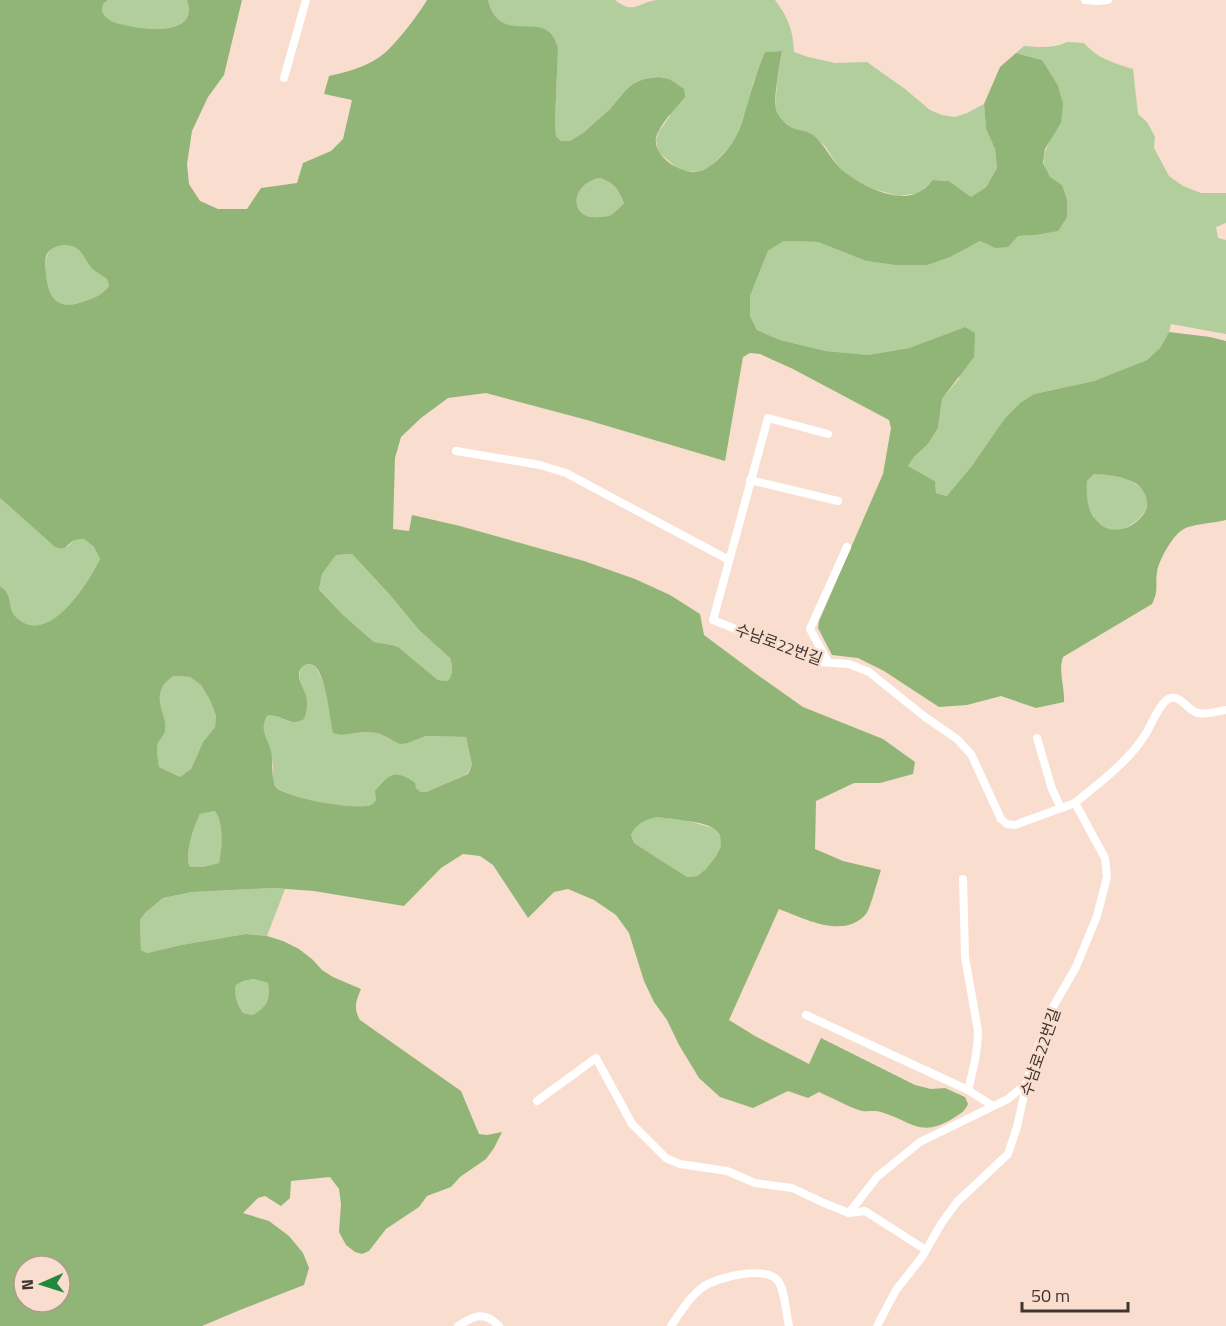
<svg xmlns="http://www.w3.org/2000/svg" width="1226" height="1326" font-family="'Titillium Web','Noto Sans KR',sans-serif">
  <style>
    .green { fill: #b1ce9c }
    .forest { fill: #91b576; fill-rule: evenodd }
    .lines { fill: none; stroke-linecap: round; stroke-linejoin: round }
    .lane { stroke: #fff; stroke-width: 8 }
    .labels { text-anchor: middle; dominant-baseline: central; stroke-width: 5; stroke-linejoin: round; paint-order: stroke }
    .street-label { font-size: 16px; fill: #3f342e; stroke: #f9decf }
  </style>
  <rect width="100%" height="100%" fill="#f9decf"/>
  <!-- green -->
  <g class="green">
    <path d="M108,0H187C198,34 154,30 134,27C126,25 113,24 107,19C105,17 103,13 102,11L103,4Z"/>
    <path d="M488,0H615C635,16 639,1 658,0C697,0 736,0 775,0C788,17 793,30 794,52L808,57L835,63L867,62L905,89L930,110L942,115L955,117L967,113L984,104L986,129L995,149L997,168L986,187L971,197L949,181L933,180L919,193L899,196L873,189L853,179L838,166L825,146L810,133L793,129L782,120L775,109L777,83L782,51L765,52L753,83L746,111L735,139L726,151L710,167L698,172L681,171L658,152L656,140L659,131L670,116L669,79L659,77L644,79L625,91L610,109L583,133L570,141H561L556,136L555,121L558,49L541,28C514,26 496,31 488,0Z"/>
    <path d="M1067,42L1084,43C1098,59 1114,63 1133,69L1138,114L1147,122L1155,137L1154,148L1169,176L1183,186L1201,193H1226V223L1216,227L1218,238L1226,240V334L1171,324L1169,332L1160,348L1147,360L1094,381L1034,394L1020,403L1005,418L971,467L948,496L936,493L935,481L908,466L914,457L928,444L938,428L942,399L959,379L965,327L909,348L868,355L826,351L780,340L757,330L750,316V296L768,251L784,241L818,242L866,261L895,265L966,248L980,241L995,248L1018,236L1035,235L1062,185C1058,183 1053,180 1050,177C1035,159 1051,139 1061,123L1042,60L1016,53L1024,46C1039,47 1053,49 1067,42Z"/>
    <path d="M600,178C615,183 618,189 624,203C620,207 615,213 609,216C608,216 601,217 599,217C567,220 571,183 600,178Z"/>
    <path d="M63,245C82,246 81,254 92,267C95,272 102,275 107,279L109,286C103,294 95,298 85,301C59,311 48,300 46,273C45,266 44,260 48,254C51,248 57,246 63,245Z"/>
    <path d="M1094,474L1111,475L1128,479L1143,489L1147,500L1146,510L1139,519L1129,526L1119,531L1108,529L1096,521L1089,509L1086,499L1087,481Z"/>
    <path d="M0,498L55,547H67L75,540L84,539L94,547L100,559C88,583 49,647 17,618C6,608 15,596 0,586Z"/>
    <path d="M352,554L390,595L419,630L450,658L452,665V672L450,678L447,681L438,680L398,647L392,645L374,642L342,614L319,588L322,574L336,555Z"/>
    <path d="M307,664L312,665L316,667L321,677L342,735L364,732L378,733L389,739L408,743L426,736L466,737L472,765L467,774L426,792H419L416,788L376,800C373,804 370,806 365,806C345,808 292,800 278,788C270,782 274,774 273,766C272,754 264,742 263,729C262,725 265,720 267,716L274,715L290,722L306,695C301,685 294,671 307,664Z"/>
    <path d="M174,676L190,677L201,685L210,700L216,716L215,727L203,742L191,769L180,777L159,767C158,760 156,750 158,743C160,739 164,736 165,731C167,722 163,716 160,708C157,693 162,683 174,676Z"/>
    <path d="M215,811C224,823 222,849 219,863L203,867H190C184,855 194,826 200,814Z"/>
    <path d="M657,817L685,820L713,828L720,835L721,846L716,856L706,869L697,876L687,877L634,843L631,835C636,824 645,820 657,817Z"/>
    <path d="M273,888L285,889L267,936L246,934L181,945L147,953L141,950L140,920L146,912L163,898L192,892Z"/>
    <path d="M254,979L268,983C270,1001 268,1005 253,1015L243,1013C237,1004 234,996 236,985L243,981Z"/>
  </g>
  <!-- forest -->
  <path class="forest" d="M0,0H108L103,4L102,11C103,13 105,17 107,18C113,24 126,25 134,27C154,30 198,34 187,0H242L224,75L208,97L192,131L187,164L189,184L200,201L218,209H247L261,188L297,183L303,163L331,151L343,139L352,100L324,94L329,76C346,72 363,68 378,58C391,51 419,14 427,0H488C501,51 548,3 558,49L555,121L556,136L561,141H570L583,133L610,109L625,91L633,84L644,79L659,77L669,79L684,89L685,97C676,108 659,125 656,138C653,157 681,174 697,172C709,170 720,158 727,150C743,131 746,105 754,82C757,72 761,62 765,52L782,51C780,63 773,100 776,110C779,118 788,127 795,129C802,131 808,131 813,135C825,145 829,156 839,167C855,183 897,205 919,192C924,190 929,184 933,180L949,181L971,197L986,187L997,168L995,149L986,129L984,104L1000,67L1016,53L1042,60L1058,86L1063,104L1061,123L1045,149L1043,163L1050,177L1062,185L1067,200V217L1058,231L1035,235L1018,236L1008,247L995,248L980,241L950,257L927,265H895L866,261L818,242L784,241L768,251L750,296V316L757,330L780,340L826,351L868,355L909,348L965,327L975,333L974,357L942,399L938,428L928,444L914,457L908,466L935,481L936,493L947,496L971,467L1005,418L1020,403L1034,394L1094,381L1147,360L1160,348L1169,332L1210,337L1226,341V520C1215,523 1192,524 1184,529C1173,534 1159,560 1157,572C1155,586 1159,590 1152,604L1063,657C1058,672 1065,688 1064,702L1036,708L1001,696L967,705L939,707L884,671L858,658L832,655L818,628L819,621L883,474L891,428L889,420L793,369L760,354L750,353L743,357L725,461L587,420L486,393L448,398L421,418L401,437L395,458L393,529L409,531L412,515L460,526L584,561L635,579L670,595L700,614L704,635L759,676L803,707L883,739L915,762L913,774L880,783H854L816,801L815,849L843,861L881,870C878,879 870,910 866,914C844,940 803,918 779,909L729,1020L755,1036L809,1064L821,1038L915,1085L931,1089L945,1088L965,1097L968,1104C965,1112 959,1114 952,1119C920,1138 911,1121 881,1112C875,1110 868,1112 862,1111C848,1107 833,1098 819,1092L808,1098L788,1091L753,1108L720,1097L699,1078L679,1045L667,1020L654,1002L644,981L629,933L616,915L594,900L568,889L554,892L528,918L493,865L480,856L463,854L441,868L404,906L314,891L273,888L192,892L163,898L146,912L140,920L141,950L147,953L181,945L246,934L267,936L283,941L299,949L313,960L322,970L333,977L361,989C356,1001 353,1008 360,1020L461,1091L479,1134L487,1135L502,1132L494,1148L486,1159L460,1177L451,1187L427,1196L419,1207L386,1229L369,1251L362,1254L355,1252L346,1245L339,1232L341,1204L339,1189L330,1177L291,1181L290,1198L281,1206L265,1196L258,1198L243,1213L269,1221L289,1236L303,1253L309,1268L304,1285L240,1310L202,1326H0V586C15,596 6,608 17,618C49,647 88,583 100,559L94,547L84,539C83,539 75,540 75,540C65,545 68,551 55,547L0,498ZM600,178C615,183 618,189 624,203C620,207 615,213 609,216C608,216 601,217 599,217C567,220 571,183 600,178ZM63,245C82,246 81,254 91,267C95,272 102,275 107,279L109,286C103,294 95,298 85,301C59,311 48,300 46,273C45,267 44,260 47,254C51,248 57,246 63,245ZM1094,474C1112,475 1140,477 1146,497C1147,501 1147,507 1146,510C1139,525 1117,536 1103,526C1087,515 1086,499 1087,481ZM352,554L390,595L419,630L450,658L452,665V672L450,678L447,681L438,680L398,647L392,645L374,642L342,614L319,589L322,574L336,555ZM307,664C311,665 313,664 316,667C326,679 330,717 333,733L342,735L364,732L378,733L400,744L408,743L426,736L466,737L472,765L468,774L426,792H420L416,788L415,783C409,778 398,772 391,776C385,778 380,786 375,791L376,800C373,804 370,806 365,806C347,808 288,799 276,787C271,781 273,760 271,751C267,736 259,731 267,716C282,713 288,728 304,719C307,710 308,704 306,695C302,684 292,672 307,664ZM174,676L190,677L201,685L210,700L216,716L215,727L203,742L191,769L180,777L159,767C158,760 156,750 158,743C160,739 164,736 165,731C167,722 163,716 161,708C157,693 162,683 174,676ZM215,811C224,823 222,849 219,863L203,867H190C184,855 194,826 200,814ZM657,817C671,819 701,821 713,828C716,830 718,833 720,835L721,846L716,856L706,869L697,876L687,877L634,843L631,835C636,824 645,820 657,817ZM254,979L268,983C270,1001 268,1005 253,1015L243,1013C237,1004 234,996 236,985L243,981ZM24,1266H60V1302H24Z"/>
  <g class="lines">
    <!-- lane -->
    <g class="lane">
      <path d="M1085,0L1098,1L1108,0"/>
      <path d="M284,78L306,0"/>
      <path d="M828,434L768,418L713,620L818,662L849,664L869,672L925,717L957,739L971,754L1001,819L1007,824L1015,825L1075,803"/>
      <path d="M456,451L540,465L566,473L729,560"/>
      <path d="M750,480L838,501"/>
      <path d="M828,662L810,629L847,547"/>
      <path d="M1037,738L1052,789L1061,808"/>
      <path d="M963,879L965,957L978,1031C978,1052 973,1070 968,1090"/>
      <path d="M806,1015L968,1090L993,1106"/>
      <path d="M537,1101L596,1058L632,1124L666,1158L680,1164L727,1171L755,1183L792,1188L824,1203L849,1213L865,1211L926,1250"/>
      <path d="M849,1213L877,1177L920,1142L1008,1099L1027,1083"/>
      <path d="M458,1326C474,1315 485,1311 499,1326"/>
      <path d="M671,1326C680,1313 690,1296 703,1287C717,1277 766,1265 778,1281C785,1290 786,1314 789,1326"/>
      <path d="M877,1326L896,1290L922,1257L941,1224L957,1202L1008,1154L1017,1127L1029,1072L1053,1007L1076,967L1097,916L1107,877L1105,858L1075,803C1100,782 1128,762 1145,735C1151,726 1161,699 1171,698C1182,696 1188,711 1198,713C1207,715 1218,711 1226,710"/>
    </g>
  </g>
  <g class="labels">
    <!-- street labels -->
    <g class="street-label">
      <text transform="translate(779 644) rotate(20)">수남로22번길</text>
      <text transform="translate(1040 1052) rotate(-71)">수남로22번길</text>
    </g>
  </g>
  <!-- north arrow -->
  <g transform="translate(42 1284) rotate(267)"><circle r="28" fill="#f9decf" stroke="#af9a8f" stroke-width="1.5"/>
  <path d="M0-4.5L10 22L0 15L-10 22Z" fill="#21883d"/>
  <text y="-9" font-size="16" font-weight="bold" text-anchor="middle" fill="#3f342e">N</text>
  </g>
  <!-- scale -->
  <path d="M1022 1302v9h106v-9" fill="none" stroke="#3f342e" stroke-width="3"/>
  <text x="1031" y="1302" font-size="18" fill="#3f342e" stroke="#f9decf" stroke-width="4.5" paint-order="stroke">50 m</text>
</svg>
